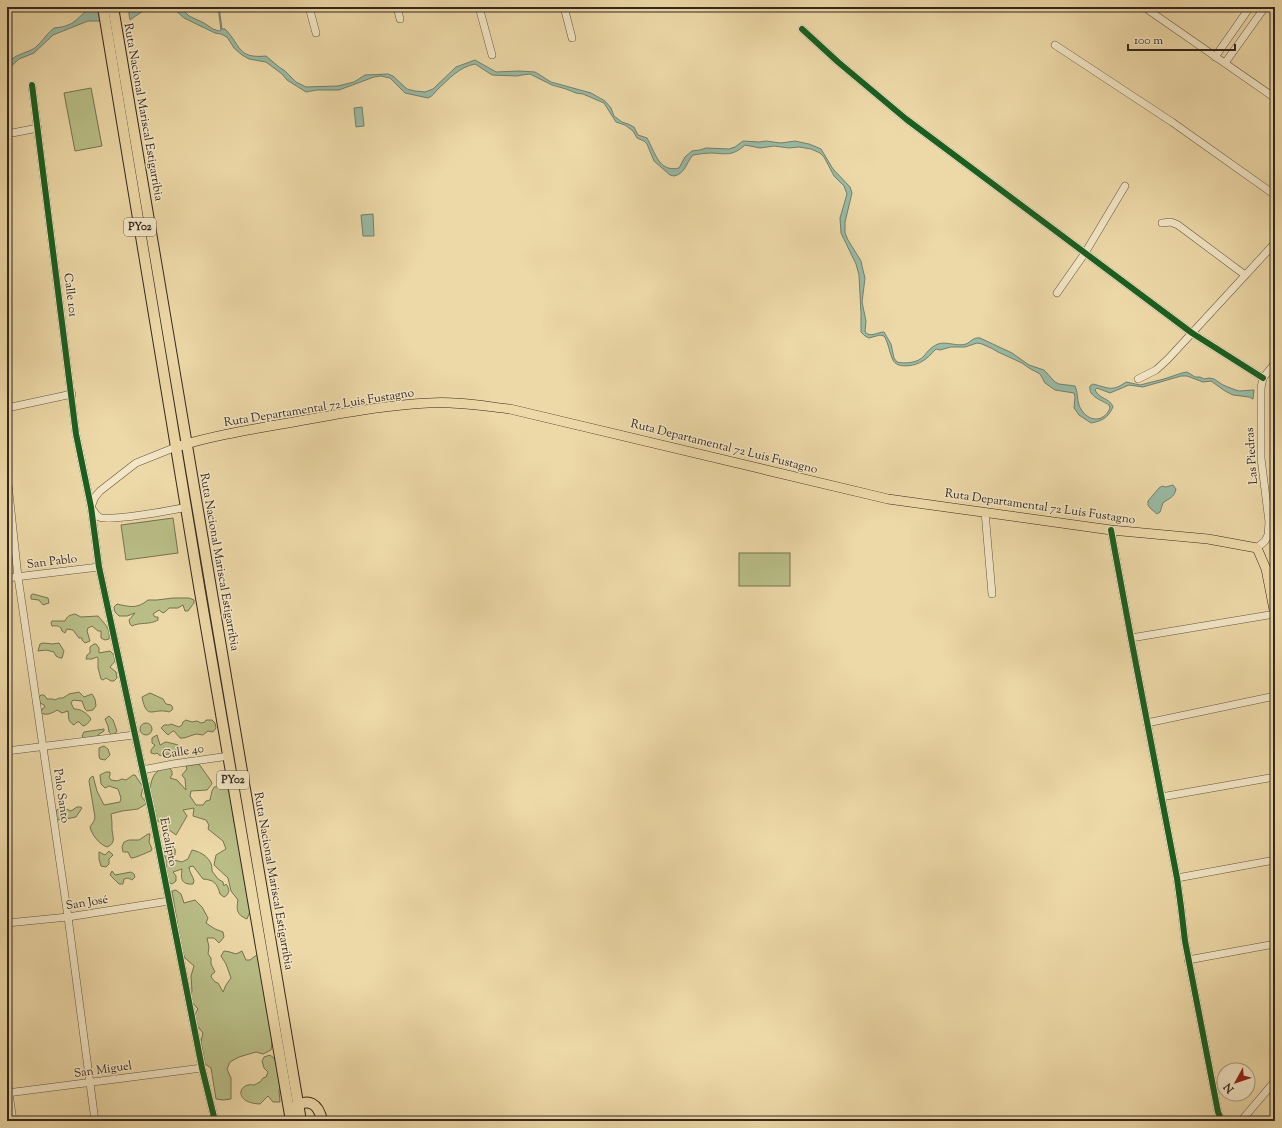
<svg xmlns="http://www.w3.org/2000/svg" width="1282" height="1128" font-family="'Sorts Mill Goudy',serif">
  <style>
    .green { fill: #b9be87; stroke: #767253 }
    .water { fill: #9abaa4; stroke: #717f6f }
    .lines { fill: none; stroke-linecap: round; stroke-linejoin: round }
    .minor-casing { stroke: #625341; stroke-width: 8 }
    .major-casing { stroke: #34271f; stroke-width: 10 }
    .highway-casing { stroke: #34271f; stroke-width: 12 }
    .minor { stroke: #f3e6c6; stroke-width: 7 }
    .major { stroke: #edd8a7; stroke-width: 9 }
    .highway { stroke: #edd8a7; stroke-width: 10 }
    .cycleway-casing { stroke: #f3e6c6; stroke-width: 8 }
    .cycleway { stroke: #1b5e20; stroke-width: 6 }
    .labels { text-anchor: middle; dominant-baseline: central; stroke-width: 3; stroke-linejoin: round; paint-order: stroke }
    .shield { fill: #f3e6c6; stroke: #6d6051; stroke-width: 1 }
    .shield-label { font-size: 11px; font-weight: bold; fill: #34271f }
    .street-label { font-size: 12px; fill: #34271f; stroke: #f3e6c6 }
  </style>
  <rect width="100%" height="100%" fill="#edd8a7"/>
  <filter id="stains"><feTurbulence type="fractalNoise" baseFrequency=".005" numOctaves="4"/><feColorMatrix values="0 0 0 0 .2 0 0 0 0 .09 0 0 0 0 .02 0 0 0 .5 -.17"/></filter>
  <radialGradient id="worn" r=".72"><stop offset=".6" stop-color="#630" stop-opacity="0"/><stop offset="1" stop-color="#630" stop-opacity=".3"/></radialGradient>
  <!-- green -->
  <g class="green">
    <path d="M91,88L102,146L75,151L64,93Z"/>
    <path d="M173,518L178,553L126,560L121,525Z"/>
    <rect x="739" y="553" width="51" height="33"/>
    <path d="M33,594L48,598L49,603L43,605L39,600L31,599V595Z"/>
    <path d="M173,598H189L194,600V603L188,611H185L183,605L178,608H169L165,612L163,613L159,610L153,614L155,617H158V620C150,625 139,622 132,626L130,624L129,620L135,613L127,616H119L115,612L114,607L117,604C130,607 137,609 148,600H157Z"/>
    <path d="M75,614L81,617L98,616C104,623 111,629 109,639L105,640L101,638V631H98L92,626L88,628L87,631L90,641L85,643L82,640V638H79L73,630L67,629L65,633L62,631L61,628C57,625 56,626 52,626L51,623L52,621H65C67,616 70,615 75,614Z"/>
    <path d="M43,643L53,644L59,643L64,651L62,658H60L56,656L54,652L46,650L38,651L40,644Z"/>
    <path d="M94,644H96L99,648V653L110,651L114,655L115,661L110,667L116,672L117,678L114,681H111L106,678L103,680L101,679L98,668V658L97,657L92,659H86L87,655L90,653V647Z"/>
    <path d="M79,692L84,697L92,694L95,699L96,706L93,710L87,711L85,709L82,701L73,700L71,703L74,709C81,709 87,713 91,719C89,722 87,725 83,726L79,722H77L74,725C67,721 69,717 68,711L62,713L57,710C53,713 46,716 41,713L42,709L45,707L44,705L40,703L39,697L41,695H44L47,699H53L55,700L59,698H63L69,694Z"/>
    <path d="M150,693L163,699L166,704L171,705L173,708L172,710L169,712C153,707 147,722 142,697Z"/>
    <path d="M109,716L113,720L117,731L115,734L112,735L109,732L108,726L105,719Z"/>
    <path d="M186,720L192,722L197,721L201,723L205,722L206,720H212L215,723L216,728L213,732L208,731L203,735L196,734L184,738H180L174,731H173L168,735L161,728L164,725H169L171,724L179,727L182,725L183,722Z"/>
    <circle cx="146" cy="729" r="6"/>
    <path d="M104,729V731L99,734L97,738H84L82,736L84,732Z"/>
    <path d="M157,735L160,745C162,744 164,743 165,742C167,742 175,744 178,745V749L172,752L170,754H168L164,756L159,755L157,753L155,754L151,753V750L155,745L152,743V738Z"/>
    <path d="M104,746L108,749L110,755L105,760L100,759L99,756V748Z"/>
    <path d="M199,764L211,781L212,784L207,790L191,791L190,796L196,805H203L206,801L210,800L212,791L214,787L227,786L231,798L234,823L238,826L249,896L248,902L251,909L247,919C237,915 236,910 238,900L231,891L228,878L214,865L216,855L226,849L223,841L208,829L209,825L206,820L193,816L194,808L183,810L187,816L176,835L161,824L152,814C150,798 145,770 168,767L172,771V775L170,778L177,780L186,790L185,779L182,775L187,769L186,766Z"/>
    <path d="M106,772H110V775L109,777L111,780L117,781L122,779L126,780L133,775H135L143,787L141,796L146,802V804L138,809L122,811L111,814C112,820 112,825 112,830C113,838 116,843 107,847C99,844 92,835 90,827L94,821L95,817L89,781L90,778L93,776L97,791L104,805L120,802L121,798L118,789L109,786L105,788L101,784L100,775Z"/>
    <path d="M77,807H81L82,808L76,817L66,819L62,818L59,820L56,819V811L58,809L61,810L64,808L71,811Z"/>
    <path d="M148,834H150L149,842L152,849L151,851C145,853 136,858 131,858L128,852H123L122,847L124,842L129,840H139Z"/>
    <path d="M172,846L175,849C176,853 174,856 174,860L182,862L188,859L192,850C202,852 213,859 212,871L218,879L223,882L224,886L226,884C230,889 230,894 224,897L220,894C217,883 214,880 203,879L193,866L189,867C189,872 193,876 194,881L193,884C180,885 181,877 182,869L173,872L176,876V881L172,884L168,882L166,871L167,861L164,855V848Z"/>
    <path d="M109,851L113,855L109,859V864L106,867L101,866L99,859V852L105,855Z"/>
    <path d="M112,871L115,875L131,872L134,874L135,877L132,880L128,878L124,879L123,884H119L110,875Z"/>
    <path d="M176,890L181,894L184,903L195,900L202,907L208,918L206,923L215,929L223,932L224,937L219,943L214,938H207L209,947L208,954L211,958V964L215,972L212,974L211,977L215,982L218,983L223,992L226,985L231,978L226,964L221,956L224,951L230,952L236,954L242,951L246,960H250L258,954L273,1037L271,1050L263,1054L256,1052L239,1057L230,1062L227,1069L231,1078V1099L223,1100L216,1099L211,1068L205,1064L201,1042L203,1033L196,1024L195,1014L198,1009L192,1002L190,995L192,991L191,976L194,966L185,958L182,951L172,891Z"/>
    <path d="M270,1055L275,1059L283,1085L279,1090L280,1102H273L268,1096L260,1104C233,1103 238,1082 254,1085L260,1082L263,1078L266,1077L268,1072L264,1068L262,1061L264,1057Z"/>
  </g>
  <!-- water -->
  <g class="water">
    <path d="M91,7H97L100,21H88L53,35L34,53L19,59L7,70C7,54 28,54 36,47C43,41 47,33 54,28C76,26 75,19 91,7Z"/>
    <path d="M128,7H147C142,13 136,15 130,20Z"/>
    <path d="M172,7H180L189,16L204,23L213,29L219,31L221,30L218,7H219L222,29H225C241,45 237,59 266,56L279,67L285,71L296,82L306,87L338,86L354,82L365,75L388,74L393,76L407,89L415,91L425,92L433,89L456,67L475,60L496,72L519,71L535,72L551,82L591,93L605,101L611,108L614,116L622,122L628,124L634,127L638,135L647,138C655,151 658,173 679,168L685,157L692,151L700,150L706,148L729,149L735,147L743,141L759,142L766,141L781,143L795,141L809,144L821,149L833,169L850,187L852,193L845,222V233L848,240L861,261L862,266L865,278L862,302L866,321L865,332C871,338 877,332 884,332L891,344L894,358L897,362C905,364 918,363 924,356C928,351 931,347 938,344C947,341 957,347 966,344C971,342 973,337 980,338L1012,353L1029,365L1044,370L1055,382L1059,384L1075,386C1078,392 1077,399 1079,405C1085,421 1103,425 1110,408L1109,405C1102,400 1088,397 1090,386L1093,384C1109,388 1112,392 1126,382L1140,385L1164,379L1182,373L1187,372L1195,377H1200L1204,379L1209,378L1214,379L1223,385L1233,389L1239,391L1254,390L1253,399L1249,397L1233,395L1225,391L1211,381L1203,382L1187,376H1181L1143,387L1129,385L1110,393L1097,388L1095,390C1099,399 1110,398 1113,407C1108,418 1102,421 1091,423L1079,415L1074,408L1075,397L1074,393L1055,390L1045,383L1040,374L1029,368L1022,363L998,352L991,348L982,344L977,343L965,347H951L940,350L936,349C931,354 927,359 921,362C914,366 897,369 893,360C889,352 889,344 884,336L880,335L869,338L865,336L861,332V313L859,275L856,264L841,233L840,218L847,194L844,186L834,176L824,157L820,153L811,149L799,147L789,148L774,146L760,148L745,145C733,156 727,154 712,153C706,153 699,154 693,155C686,163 685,174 674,176L670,175L654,161L647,144L644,141L637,138L633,131L625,125L616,122L604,103L583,94L576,93L566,89L552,85L530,74L522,75L517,76L492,75L475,64C459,67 449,79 438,89C434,93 433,96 428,98L405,93L390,78L381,76L374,77L339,90H317L306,92L287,80L282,74L266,62L249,59L242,55L234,48L227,37L221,34L215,33L184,18Z"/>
    <path d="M362,107L364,126L356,127L354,108Z"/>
    <path d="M373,214L374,236H363L361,215Z"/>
    <path d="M1173,485L1176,489C1174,498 1169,498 1163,503L1160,512L1157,514L1150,508L1148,505V501L1159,488L1162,486L1166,487Z"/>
  </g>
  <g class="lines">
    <defs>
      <g id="minor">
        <path d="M309,7L316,33"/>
        <path d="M397,7L400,19"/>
        <path d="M479,7L492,55"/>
        <path d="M564,7L572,38"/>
        <path d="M1144,7L1275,98"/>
        <path d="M802,29L838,62L906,119L1192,333L1263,378"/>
        <path d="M1055,45L1172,122L1275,195"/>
        <path d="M1215,57L1250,7"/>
        <path d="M1225,63L1265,7"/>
        <path d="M32,85L76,434L91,507L99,567L152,814L202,1068L215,1121"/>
        <path d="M7,134L38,128"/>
        <path d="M1162,223L1171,222L1178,225L1245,275"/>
        <path d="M1057,293L1085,253L1125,186"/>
        <path d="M1138,379L1156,370L1168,359L1275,243"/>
        <path d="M7,408L72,394"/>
        <path d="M7,474L18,577L68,917L95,1121"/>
        <path d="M91,507L95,497L100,491L136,463L176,447"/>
        <path d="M91,507C93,510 96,515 99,517C108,522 173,510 187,507"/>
        <path d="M985,512L992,594"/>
        <path d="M1111,530L1131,638L1177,878L1181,907L1185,941L1218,1112L1222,1121"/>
        <path d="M1257,548L1265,541L1268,535L1269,522L1261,458V388L1263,378L1275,363"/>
        <path d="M7,578L99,567"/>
        <path d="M1131,638L1275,614"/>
        <path d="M1147,723L1275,696"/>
        <path d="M7,751L134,735"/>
        <path d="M142,770L173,764L229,756"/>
        <path d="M1161,797L1275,777"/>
        <path d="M1177,878L1275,860"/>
        <path d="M7,923L68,917L169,901"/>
        <path d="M1188,960L1275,944"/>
        <path d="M7,1080L13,1121"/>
        <path d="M7,1093L202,1068"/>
        <path d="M1241,1121L1275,1081"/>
      </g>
      <path id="major" d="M176,447C218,434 261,428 304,420C345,413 386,405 428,403C455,401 483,406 510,409L888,499L1111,530L1208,539L1257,548L1266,569L1275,615"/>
      <g id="highway">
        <path d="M103,7L200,592L291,1121"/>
        <path d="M113,7L301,1121"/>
        <path d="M293,1109C308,1096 319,1104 322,1121"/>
      </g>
    </defs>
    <!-- minor casing -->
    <use href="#minor" class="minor-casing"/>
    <!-- major casing -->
    <use href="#major" class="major-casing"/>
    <!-- highway casing -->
    <use href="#highway" class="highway-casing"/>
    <!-- minor -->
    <use href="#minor" class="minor"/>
    <!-- major -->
    <use href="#major" class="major"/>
    <!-- highway -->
    <use href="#highway" class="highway"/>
    <defs>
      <g id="cycleway">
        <path d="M802,29L838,62L906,119L1192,333L1263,378"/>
        <path d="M32,85L76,434L91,507L99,567L152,814L202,1068L215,1121"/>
        <path d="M1111,530L1131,638L1177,878L1181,907L1185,941L1218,1112L1222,1121"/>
      </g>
    </defs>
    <!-- cycleway casing -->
    <use href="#cycleway" class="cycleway-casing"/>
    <!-- cycleway -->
    <use href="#cycleway" class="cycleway"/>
  </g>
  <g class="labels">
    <!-- shield labels -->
    <g class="shield">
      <rect x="124" y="218" width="32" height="18" rx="3"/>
      <rect x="217" y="771" width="32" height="18" rx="3"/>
    </g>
    <g class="shield-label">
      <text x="140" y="227">PY02</text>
      <text x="233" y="780">PY02</text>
    </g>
    <!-- street labels -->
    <g class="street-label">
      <text transform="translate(143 112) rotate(80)">Ruta Nacional Mariscal Estigarribia</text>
      <text transform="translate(70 295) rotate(83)">Calle 101</text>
      <text transform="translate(319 408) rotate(-9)">Ruta Departamental 72 Luis Fustagno</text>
      <text transform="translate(724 447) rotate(14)">Ruta Departamental 72 Luis Fustagno</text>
      <text transform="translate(1252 456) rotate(-94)">Las Piedras</text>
      <text transform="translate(1040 507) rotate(8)">Ruta Departamental 72 Luis Fustagno</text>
      <text transform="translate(52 562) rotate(-7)">San Pablo</text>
      <text transform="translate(219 562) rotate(80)">Ruta Nacional Mariscal Estigarribia</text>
      <text transform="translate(183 752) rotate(-9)">Calle 40</text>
      <text transform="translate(61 796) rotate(82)">Palo Santo</text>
      <text transform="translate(168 842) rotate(79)">Eucalipto</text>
      <text transform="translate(273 881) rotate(80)">Ruta Nacional Mariscal Estigarribia</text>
      <text transform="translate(87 903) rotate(-9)">San José</text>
      <text transform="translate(103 1070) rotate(-8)">San Miguel</text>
    </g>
  </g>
  <!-- margin -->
  <rect width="1282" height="1128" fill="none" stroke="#edd8a7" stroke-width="24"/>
  <rect x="8" y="8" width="1266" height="1112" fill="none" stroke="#34271f" stroke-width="2"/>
  <rect x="12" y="12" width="1258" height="1104" fill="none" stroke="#34271f"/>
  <!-- north arrow -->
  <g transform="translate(1236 1082) rotate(230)"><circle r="19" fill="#f3e6c6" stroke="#a79a83"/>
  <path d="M0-3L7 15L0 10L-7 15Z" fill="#8f2418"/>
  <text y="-6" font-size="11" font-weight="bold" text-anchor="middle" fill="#34271f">N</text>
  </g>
  <!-- scale -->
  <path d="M1128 44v6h107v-6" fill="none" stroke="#34271f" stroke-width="2"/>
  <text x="1134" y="44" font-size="12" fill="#34271f" stroke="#f3e6c6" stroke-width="3" paint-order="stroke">100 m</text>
  <rect width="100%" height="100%" filter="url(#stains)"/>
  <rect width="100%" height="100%" fill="url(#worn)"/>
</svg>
